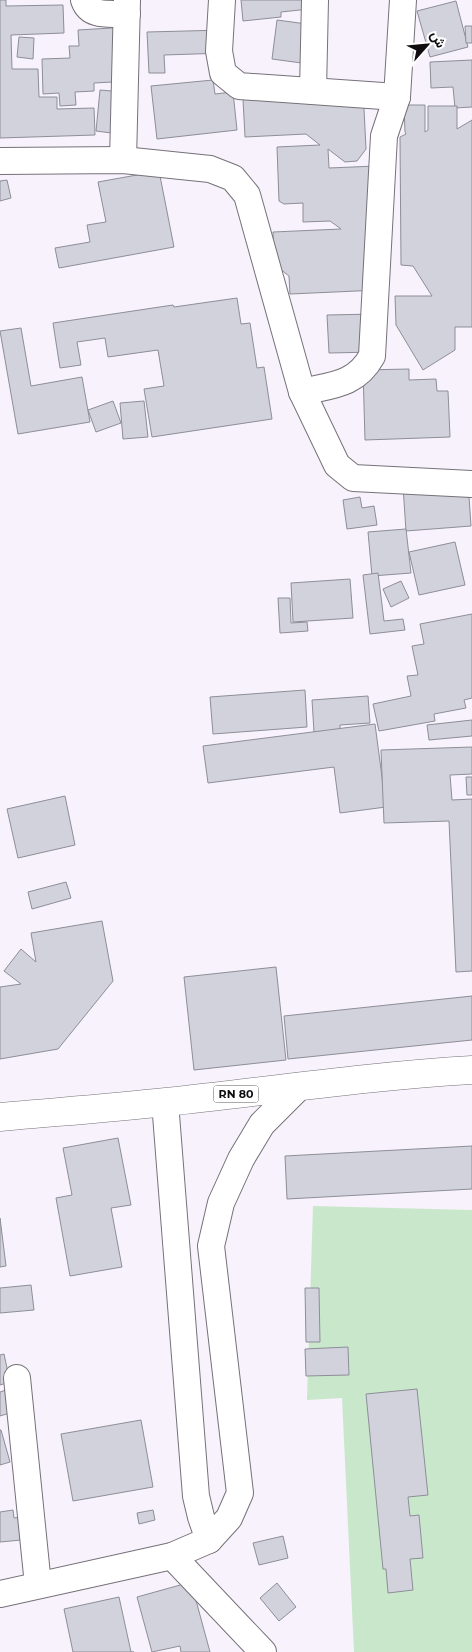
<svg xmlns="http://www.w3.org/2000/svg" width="472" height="1652" font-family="Montserrat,Vazirmatn,sans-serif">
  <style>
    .green { fill: #c9e8cb }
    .building { fill: #d2d2dc; stroke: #8d8e97 }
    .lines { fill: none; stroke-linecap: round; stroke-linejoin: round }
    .street-casing { stroke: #767179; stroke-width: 28 }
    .primary-casing { stroke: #767179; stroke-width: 29 }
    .street { stroke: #fff; stroke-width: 26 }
    .primary { stroke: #fff; stroke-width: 28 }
    .labels { text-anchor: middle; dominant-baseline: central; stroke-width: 4.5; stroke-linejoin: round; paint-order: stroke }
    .shield { fill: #fff; stroke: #575658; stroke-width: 1 }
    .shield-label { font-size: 11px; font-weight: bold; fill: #0f0d10 }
  </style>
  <rect width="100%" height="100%" fill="#f7f2fb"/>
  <!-- green -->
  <path class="green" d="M313,1206L472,1210V1652H354L342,1398L307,1400Z"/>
  <!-- building -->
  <g class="building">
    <path d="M0,0H6V6L63,5L64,33L11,35L12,69H38L39,97H57V109L94,108L95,135L0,138Z"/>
    <path d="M241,0H318L319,8L281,12V17L243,21Z"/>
    <path d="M456,1L468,47L430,57L417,11Z"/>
    <path d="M277,20L314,25L309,64L272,59Z"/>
    <path d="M465,26H472V43H466Z"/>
    <path d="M128,27L131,81L94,83V91L75,92L76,105L60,106L59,93L43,94L42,59L70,58L69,46H79L78,30Z"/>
    <path d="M224,30L225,53L164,55L165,73H149L147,32Z"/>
    <path d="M19,37L34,38L33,59L17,57Z"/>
    <path d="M472,60V107L455,108L453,87L431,88L430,62Z"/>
    <path d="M213,80L215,94L233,92L237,130L157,139L151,86Z"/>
    <path d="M242,81L363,89L366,149L357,161L345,162L328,149L329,168L376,166L379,290L290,294L289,276L274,264L273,232L341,229L330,221L303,222V203L284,204L279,201L277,147L320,145L306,134L245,137Z"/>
    <path d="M100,90L123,92L119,134L96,131Z"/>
    <path d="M404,105H425V132L428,130V106H457V129L472,120V327H455V350L423,370L396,325L395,296H432L413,266L401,265L400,137L406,134L405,132Z"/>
    <path d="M159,171L174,247L59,268L55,248L90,242L87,225L106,222L98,182Z"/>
    <path d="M7,180L11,198L0,201V181Z"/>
    <path d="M237,298L241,324L250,323L257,368L264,367L272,419L152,437L144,389L164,386L158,350L108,357L105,338L77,342L81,365L60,368L53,323L173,305L174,307Z"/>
    <path d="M375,314L376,352L329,353L327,315Z"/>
    <path d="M21,328L31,386L82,377L90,422L18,434L0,331Z"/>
    <path d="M409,369V380L436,379L437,391H448L450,437L365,440L363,370Z"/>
    <path d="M113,401L121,423L96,432L88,410Z"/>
    <path d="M144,401L148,437L123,439L120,403Z"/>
    <path d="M468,482L471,526L406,531L403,486Z"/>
    <path d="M360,497L362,508L374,506L377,525L347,529L343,500Z"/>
    <path d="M406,529L411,573L372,576L368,532Z"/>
    <path d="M455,542L465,585L419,595L409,552Z"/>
    <path d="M378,573L384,621L403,619L405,630L370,634L363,575Z"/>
    <path d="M350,579L353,618L293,622L291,583Z"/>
    <path d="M401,581L409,598L391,607L383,589Z"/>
    <path d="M278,598H290L291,623L307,622L308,631L280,633Z"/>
    <path d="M472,614V698L464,700L466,708L434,714L435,721L379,731L373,704L411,696L407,676L418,675L412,646L424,644L420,624Z"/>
    <path d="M305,690L307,727L213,734L210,697Z"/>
    <path d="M368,696L370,723L340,725V730L314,732L312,700Z"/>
    <path d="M472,720V736L429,740L427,725Z"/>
    <path d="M375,724L386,807L340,813L334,767L208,783L203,746Z"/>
    <path d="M472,747V774L450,775L452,800L472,799V971L456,972L449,821L384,823L381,750Z"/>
    <path d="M466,777H472V795H467Z"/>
    <path d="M65,796L75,845L18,858L7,809Z"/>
    <path d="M66,882L71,898L32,909L28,892Z"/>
    <path d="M102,921L113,981L58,1049L0,1059V987L21,984L4,971L21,949L36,962L31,933Z"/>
    <path d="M276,967L286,1060L194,1070L184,977Z"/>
    <path d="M472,996V1040L288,1059L284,1016Z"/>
    <path d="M118,1138L131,1205L111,1208L122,1267L70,1276L56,1198L72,1195L63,1148Z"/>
    <path d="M472,1146V1189L287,1199L285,1156Z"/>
    <path d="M0,1218L6,1266L0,1267Z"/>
    <path d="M31,1285L34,1310L0,1313V1288Z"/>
    <path d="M305,1288H319L320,1342H306Z"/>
    <path d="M348,1347L349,1375L306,1376L305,1349Z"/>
    <path d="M4,1354L10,1382L0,1385V1355Z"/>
    <path d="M417,1389L428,1495L408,1497L410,1516L419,1515L423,1558L410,1559L413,1590L388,1593L386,1569H383L366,1394Z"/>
    <path d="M6,1390L13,1412L0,1416V1392Z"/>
    <path d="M141,1420L153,1487L73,1501L61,1434Z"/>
    <path d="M0,1430H1L10,1462L0,1465Z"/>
    <path d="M13,1510L14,1518L30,1516L32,1539L0,1542V1512Z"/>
    <path d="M153,1510L155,1520L139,1524L137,1513Z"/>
    <path d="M283,1536L288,1558L259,1565L253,1543Z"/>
    <path d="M191,1582L210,1652H181L180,1646L152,1652L137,1597Z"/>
    <path d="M277,1583L296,1607L279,1621L260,1598Z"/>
    <path d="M119,1597L131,1652H134H73L64,1609Z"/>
  </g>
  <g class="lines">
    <defs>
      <g id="street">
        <path d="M84,0C90,18 111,13 127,14"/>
        <path d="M222,0L219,51L223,73L239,86L397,97"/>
        <path d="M313,91L315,0"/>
        <path d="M123,160L127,0"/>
        <path d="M0,161L123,160L210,169L233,178L247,195L302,392L337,465L353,478L472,484"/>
        <path d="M302,392C332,385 356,385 372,356L384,136L397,97L403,0"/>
        <path d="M165,1102L196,1496L201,1517L209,1540"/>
        <path d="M17,1378L38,1585"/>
        <path d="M172,1556L263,1652"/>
        <path d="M0,1594L172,1556L209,1540L229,1518L240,1493L211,1246L221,1203L241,1159L262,1124L300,1086"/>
      </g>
      <path id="primary" d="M0,1117C55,1112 111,1108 166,1102C268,1091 370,1076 472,1070"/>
    </defs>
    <!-- street casing -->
    <use href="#street" class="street-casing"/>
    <!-- primary casing -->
    <use href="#primary" class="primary-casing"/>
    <!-- street -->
    <use href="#street" class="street"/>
    <!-- primary -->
    <use href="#primary" class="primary"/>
  </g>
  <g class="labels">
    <!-- shield labels -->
    <rect class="shield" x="213.5" y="1085.5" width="45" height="17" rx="4"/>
    <g class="shield-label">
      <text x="236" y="1094">RN 80</text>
    </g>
  </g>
  <!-- north arrow -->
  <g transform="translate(427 45) rotate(63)" stroke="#ffffff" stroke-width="4" paint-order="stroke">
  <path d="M0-4L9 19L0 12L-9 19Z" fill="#0f0d10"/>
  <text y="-8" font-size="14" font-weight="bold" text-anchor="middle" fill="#0f0d10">ش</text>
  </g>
</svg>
